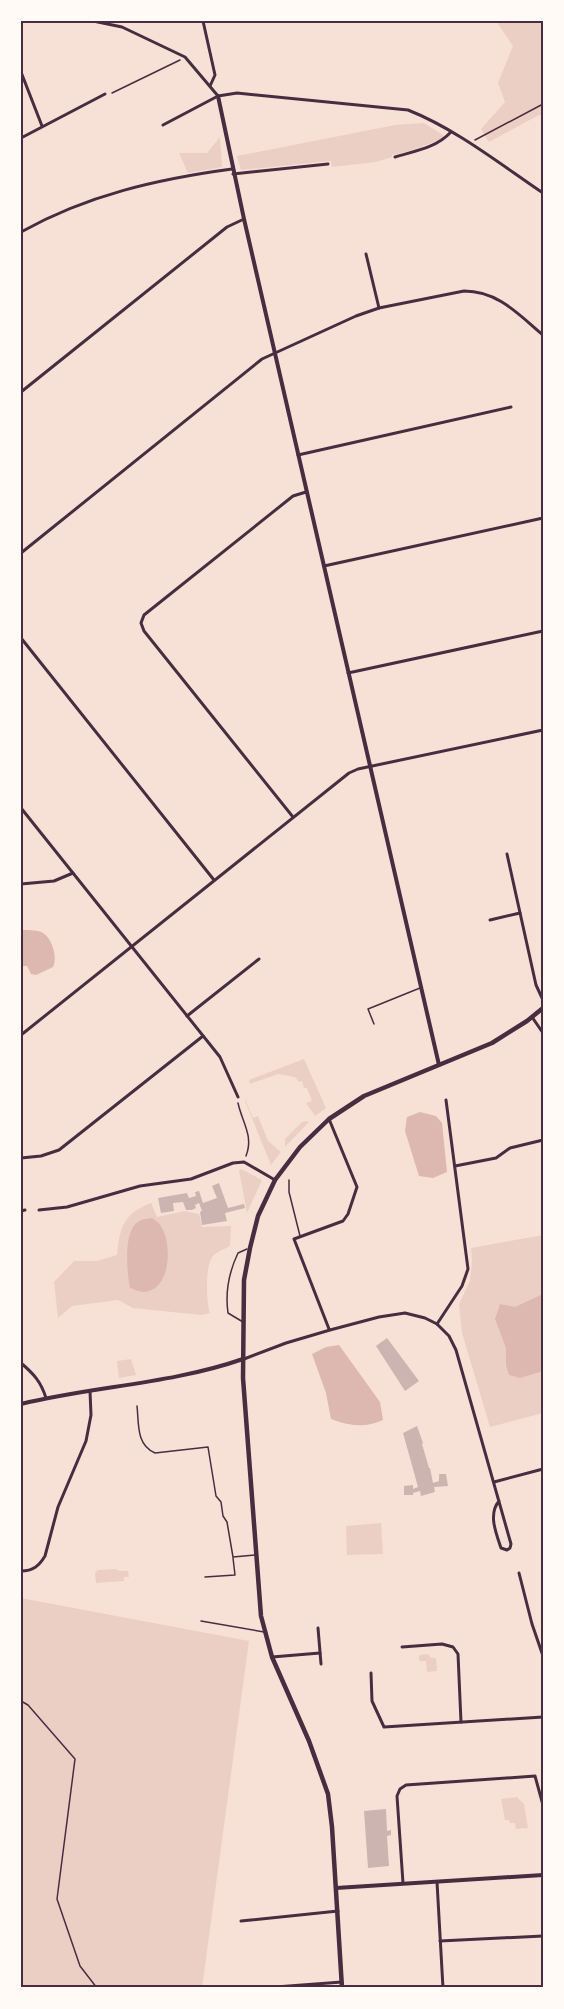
<svg xmlns="http://www.w3.org/2000/svg" width="564" height="2009" font-family="Jost,sans-serif">
  <style>
    .green { fill: #ebcfc5 }
    .water { fill: #dcb8b0 }
    .building { fill: #ccb4b1 }
    .lines { fill: none; stroke-linecap: round; stroke-linejoin: round }
    .path { stroke: #4a2c40; stroke-width: 1.5 }
    .service { stroke: #4a2c40; stroke-width: 1.5 }
    .minor { stroke: #4a2c40; stroke-width: 3 }
    .tertiary { stroke: #4a2c40; stroke-width: 4 }
    .secondary { stroke: #4a2c40; stroke-width: 4.5 }
    .neatline { fill: none; stroke: #4a2c40; stroke-width: 2 }
  </style>
  <rect width="100%" height="100%" fill="#f7e1d7"/>
  <!-- green -->
  <g class="green">
    <path d="M496,21H543V116L539,115L489,142L481,129L505,102L498,83L513,46Z"/>
    <path d="M424,123L443,135L442,139L413,150L392,155V157L376,162L332,167L331,161L241,170L237,156L395,125Z"/>
    <path d="M220,137L222,167L188,173L179,153H207Z"/>
    <path d="M304,1059L326,1108L315,1116L306,1103L312,1101L307,1088H304L302,1081L299,1082L295,1077L278,1074L250,1084L249,1080Z"/>
    <path d="M249,1098L246,1101L253,1118L258,1116L268,1141L281,1152L271,1165L245,1101Z"/>
    <path d="M306,1121L309,1122L285,1147V1139L302,1122Z"/>
    <path d="M241,1169L262,1180L247,1213L239,1170Z"/>
    <path d="M151,1203L157,1217L185,1211L199,1214L202,1227L231,1226L230,1246C225,1249 217,1251 213,1256C205,1264 206,1303 210,1313L201,1315L133,1308L118,1300L72,1306L58,1318L54,1282L74,1261H97L117,1255C120,1227 123,1214 151,1203Z"/>
    <path d="M543,1235V1413L490,1427L462,1333L459,1304L470,1281L472,1261L471,1248Z"/>
    <path d="M131,1359L136,1375L119,1378L117,1361Z"/>
    <path d="M381,1523L383,1554L347,1555L346,1526Z"/>
    <path d="M115,1569L121,1571H128L129,1577H124V1581L96,1583L95,1573L98,1570Z"/>
    <path d="M21,1598L249,1641L202,1988H21Z"/>
    <path d="M428,1654L431,1658H436L437,1671L427,1672L426,1661H419V1655Z"/>
    <path d="M517,1797L524,1804L528,1828L516,1829L515,1823H510L509,1820H505L501,1799Z"/>
  </g>
  <!-- water -->
  <g class="water">
    <path d="M21,930C27,930 36,930 41,932C52,936 58,958 53,967L36,975L31,974L27,966H23L21,961Z"/>
    <path d="M420,1112L436,1116L442,1123L447,1172L433,1178L419,1176L405,1131L407,1117Z"/>
    <path d="M152,1218C156,1221 160,1223 162,1228C172,1245 171,1290 144,1292C139,1292 134,1289 130,1288C127,1273 123,1231 138,1222C141,1219 148,1219 152,1218Z"/>
    <path d="M543,1294V1371L520,1378L509,1375L506,1365V1348L495,1319L500,1304L515,1307Z"/>
    <path d="M339,1345L380,1402L383,1420C366,1428 348,1426 331,1419L326,1393L312,1354L326,1347Z"/>
  </g>
  <!-- building -->
  <g class="building">
    <path d="M219,1183L228,1208L244,1204L245,1208L225,1213L227,1221L202,1225L200,1212L202,1211L199,1203L195,1205L196,1208L192,1210H186L183,1202L173,1203L174,1211L161,1213L158,1198L187,1193L189,1198L196,1196L195,1192L199,1191L203,1203L217,1198L212,1186Z"/>
    <path d="M387,1338L419,1381L405,1391L376,1346Z"/>
    <path d="M417,1426L423,1443L422,1444L429,1468H430L433,1483L439,1481V1474H446L448,1486L434,1487L435,1492L421,1496L420,1491L413,1493V1495H404V1486L413,1485V1489L418,1487L403,1433Z"/>
    <path d="M386,1809L387,1831L391,1830V1835L387,1836L389,1866L368,1868L364,1811Z"/>
  </g>
  <g class="lines">
    <!-- path -->
    <g class="path">
      <path d="M112,93L180,60"/>
      <path d="M475,140L543,104"/>
      <path d="M238,1103C242,1122 254,1136 246,1156"/>
      <path d="M21,1701L28,1705L75,1759L57,1899L80,1966L97,1988"/>
    </g>
    <!-- service -->
    <g class="service">
      <path d="M374,1024L368,1009L420,988"/>
      <path d="M289,1180V1192L300,1236"/>
      <path d="M243,1322L228,1313C225,1292 229,1272 238,1253L247,1249"/>
      <path d="M137,1406C139,1424 136,1445 155,1453L208,1447L216,1496L221,1502L223,1516L227,1522L233,1557L255,1555"/>
      <path d="M205,1577L235,1575L233,1558"/>
      <path d="M201,1621L264,1632"/>
    </g>
    <!-- minor -->
    <g class="minor">
      <path d="M93,21L122,27L185,57L218,96"/>
      <path d="M203,21L215,75L210,86"/>
      <path d="M21,72L42,126"/>
      <path d="M163,125L218,96L237,93L408,110C456,129 500,164 543,193"/>
      <path d="M21,138L105,94"/>
      <path d="M395,157C415,151 436,148 451,132"/>
      <path d="M233,174L328,164"/>
      <path d="M21,232C87,195 158,179 232,169"/>
      <path d="M366,254L379,308"/>
      <path d="M21,392L227,227L244,219"/>
      <path d="M298,455L511,407"/>
      <path d="M21,553L262,359L356,316L379,308L464,291C498,291 518,314 543,335"/>
      <path d="M324,566L543,518"/>
      <path d="M21,638L214,880"/>
      <path d="M348,673L543,631"/>
      <path d="M21,808L220,1057L238,1097"/>
      <path d="M293,817L144,631L141,623L144,615L293,496L306,492"/>
      <path d="M507,854L536,985L543,1000"/>
      <path d="M21,884L54,881L73,873"/>
      <path d="M490,920L520,913"/>
      <path d="M187,1016L259,959"/>
      <path d="M532,1017L543,1033"/>
      <path d="M21,1035L349,773L358,769L543,730"/>
      <path d="M329,1119L357,1187L348,1214L343,1221L294,1239L329,1329"/>
      <path d="M21,1158L41,1156L59,1150L203,1036"/>
      <path d="M455,1166L496,1158L510,1148L543,1140"/>
      <path d="M39,1210L67,1207L140,1186L191,1179L233,1163L244,1162L275,1180"/>
      <path d="M21,1211L25,1210"/>
      <path d="M437,1324L462,1286L468,1269L446,1100"/>
      <path d="M244,1359L286,1343L330,1330L379,1317L405,1313L425,1318L437,1324L449,1336L456,1350L511,1544L510,1548L507,1550L501,1548C496,1533 488,1514 499,1501"/>
      <path d="M21,1363C34,1374 41,1382 46,1398"/>
      <path d="M494,1482L543,1469"/>
      <path d="M21,1571C33,1571 39,1566 45,1556L58,1507L86,1441L91,1415L90,1391"/>
      <path d="M519,1573L532,1624L543,1656"/>
      <path d="M318,1628L321,1664"/>
      <path d="M402,1647L442,1644L453,1647L458,1654L461,1722"/>
      <path d="M272,1657L320,1653"/>
      <path d="M371,1673L372,1701L384,1727L543,1717"/>
      <path d="M437,1882L443,1988"/>
      <path d="M403,1883L397,1796L400,1789L406,1785L535,1776L543,1805"/>
      <path d="M241,1921L338,1911"/>
      <path d="M440,1941L543,1936"/>
      <path d="M262,1988L342,1982"/>
    </g>
    <!-- tertiary -->
    <g class="tertiary">
      <path d="M218,96L244,219L439,1065"/>
      <path d="M21,1404C95,1386 171,1384 243,1359"/>
      <path d="M336,1888L543,1875"/>
    </g>
    <!-- secondary -->
    <path class="secondary" d="M342,1988L332,1827L328,1794L309,1741L272,1657L261,1616L243,1378L244,1280L250,1248L258,1216L275,1180L300,1147L329,1119L364,1096L492,1043L527,1021L543,1008"/>
  </g>
  <!-- border -->
  <rect width="564" height="2009" fill="none" stroke="#fffaf5" stroke-width="45"/>
  <rect x="22" y="22" width="520" height="1964" class="neatline"/>
</svg>
